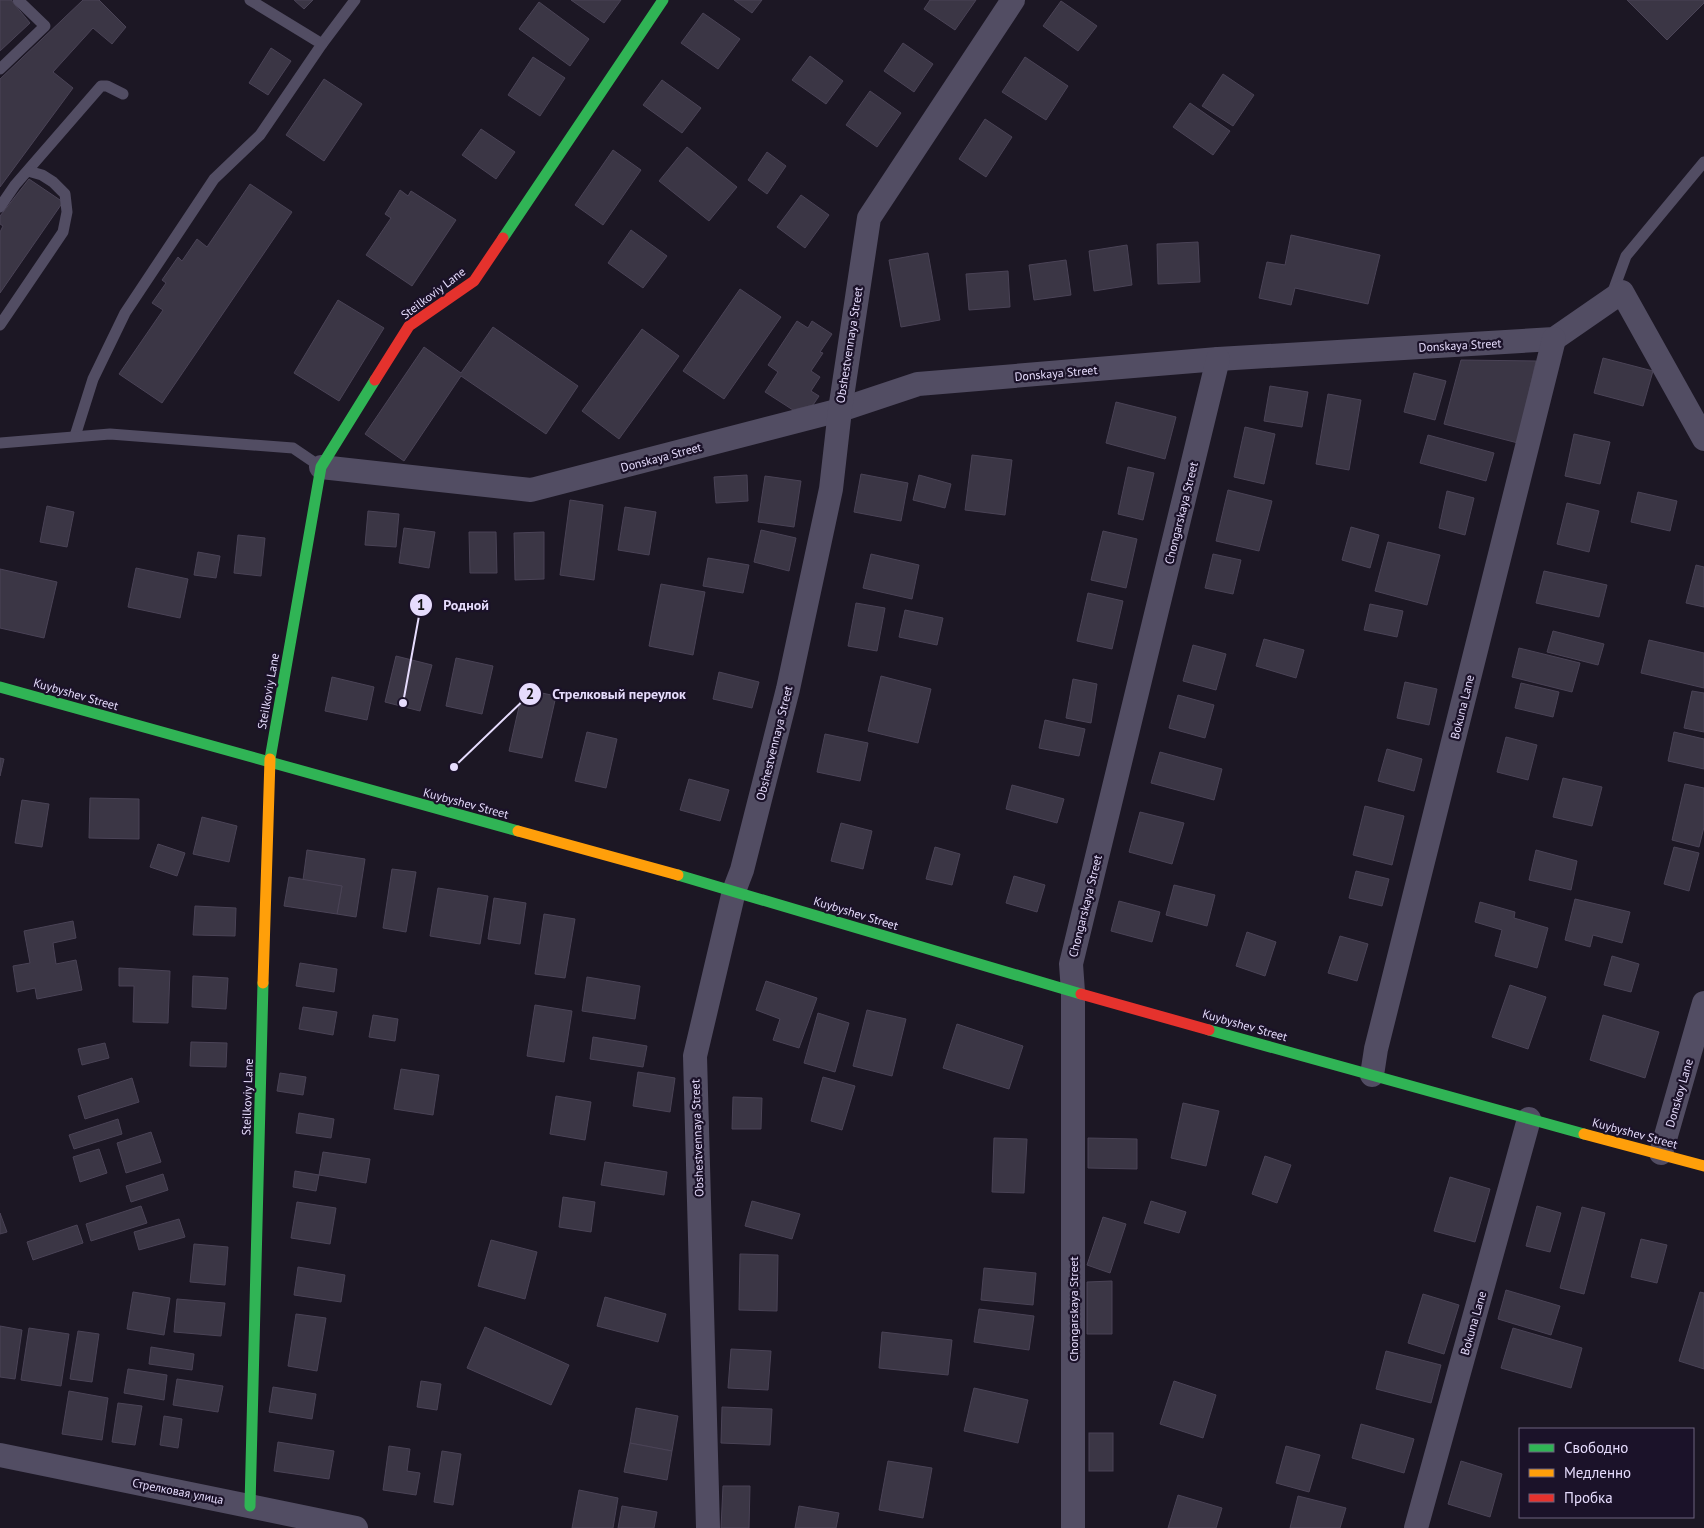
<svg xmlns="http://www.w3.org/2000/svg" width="1704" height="1528" font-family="'PT Sans',sans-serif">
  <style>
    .building { fill: #3b3645; stroke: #4a4356 }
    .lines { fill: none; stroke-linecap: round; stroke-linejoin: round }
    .lane { stroke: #524d63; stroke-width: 11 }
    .street { stroke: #524d63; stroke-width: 24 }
    .fast { stroke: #30b455; stroke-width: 11 }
    .slow { stroke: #ff9f0a; stroke-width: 11 }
    .jam { stroke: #e5322d; stroke-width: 11 }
    .labels { text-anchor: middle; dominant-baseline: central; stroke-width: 4.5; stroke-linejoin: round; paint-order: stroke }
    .street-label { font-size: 12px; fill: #e6dcfd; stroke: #1b1229 }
    .leader { fill: none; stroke: #e6dcfd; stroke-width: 2 }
    .callout-dot { fill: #e6dcfd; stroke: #1b1229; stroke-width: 2 }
    .mark-label { font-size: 15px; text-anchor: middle; font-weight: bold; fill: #111 }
    .callout-label { font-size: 14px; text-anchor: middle; font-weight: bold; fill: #e6dcfd; stroke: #1b1229; stroke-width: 4.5; stroke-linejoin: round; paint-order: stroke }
  </style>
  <rect width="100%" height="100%" fill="#1c1724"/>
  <!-- building -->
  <g class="building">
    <path d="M0,0H11L30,23L0,51Z"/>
    <path d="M83,0H99L126,27L112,44L93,28L53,72L73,88L0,187V79Z"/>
    <path d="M294,0H313L304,9Z"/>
    <path d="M571,0H621L604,23Z"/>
    <path d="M734,0H762L752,13Z"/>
    <path d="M930,0H976L955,30L924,9Z"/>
    <path d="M1627,0H1704V3L1667,40Z"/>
    <path d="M1061,1L1097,26L1078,51L1043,26Z"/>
    <path d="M539,2L589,39L570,66L519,29Z"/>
    <path d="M703,13L740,39L718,69L681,43Z"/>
    <path d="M903,43L933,64L914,92L884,71Z"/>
    <path d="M271,48L291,61L268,95L249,83Z"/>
    <path d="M810,56L843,81L826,104L792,80Z"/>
    <path d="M533,57L565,78L540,116L508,95Z"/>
    <path d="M1025,57L1068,86L1046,120L1002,92Z"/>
    <path d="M1223,74L1254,95L1233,126L1202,106Z"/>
    <path d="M324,79L362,104L324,161L286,135Z"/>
    <path d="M662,80L701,108L682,133L643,105Z"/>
    <path d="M870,91L901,113L877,147L846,125Z"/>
    <path d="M1190,103L1230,131L1213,155L1173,127Z"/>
    <path d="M985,119L1012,137L986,177L959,159Z"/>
    <path d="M481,129L515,152L496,179L462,155Z"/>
    <path d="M687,147L737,187L709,221L659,181Z"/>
    <path d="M613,150L641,170L603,225L575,205Z"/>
    <path d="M767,152L786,166L767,194L748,180Z"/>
    <path d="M29,179L63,202L0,293V232L3,226L0,224V216Z"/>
    <path d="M250,184L292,212L162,403L119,374L163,310L152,303L166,283L162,280L178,257L182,261L197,239L207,247Z"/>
    <path d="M400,190L408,196L411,191L456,220L412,286L366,255L391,218L385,214Z"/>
    <path d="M801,195L829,215L805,248L777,227Z"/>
    <path d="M631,230L667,256L643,288L608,263Z"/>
    <path d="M1291,235L1380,255L1368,304L1295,288L1291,305L1259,298L1267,262L1285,265Z"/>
    <path d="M1198,242L1200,282L1158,284L1157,244Z"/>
    <path d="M1127,245L1132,285L1094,291L1089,251Z"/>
    <path d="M928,253L940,320L901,327L889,260Z"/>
    <path d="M1066,260L1071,295L1034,300L1029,265Z"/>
    <path d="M1008,271L1010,307L969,310L966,274Z"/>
    <path d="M740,289L781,317L724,399L683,371Z"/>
    <path d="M338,300L384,328L339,401L294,373Z"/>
    <path d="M797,321L808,328L812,321L832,334L820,352L823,353L811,371L820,377L811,391L819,396L813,405L793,410L765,392L778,372L768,365Z"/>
    <path d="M493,327L578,386L546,434L461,376L404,461L365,434L424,347L461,373Z"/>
    <path d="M642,329L679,356L619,439L582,411Z"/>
    <path d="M1603,358L1653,371L1643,406L1594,393Z"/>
    <path d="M1461,360L1536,361L1518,443L1444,424Z"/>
    <path d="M1414,373L1446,381L1435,420L1404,412Z"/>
    <path d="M1270,386L1308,392L1302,427L1264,421Z"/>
    <path d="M1328,394L1361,400L1349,470L1316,464Z"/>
    <path d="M1116,402L1176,417L1165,459L1106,443Z"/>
    <path d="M1245,427L1275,434L1264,484L1234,477Z"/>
    <path d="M1574,434L1610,442L1600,484L1565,476Z"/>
    <path d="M1428,435L1494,453L1486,481L1420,463Z"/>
    <path d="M972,455L1012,460L1005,515L965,510Z"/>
    <path d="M1128,467L1154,473L1143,520L1118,514Z"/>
    <path d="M861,474L908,483L901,521L854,512Z"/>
    <path d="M747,475L748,501L716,503L714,477Z"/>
    <path d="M919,475L951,484L945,508L913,500Z"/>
    <path d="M765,476L801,481L794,527L758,522Z"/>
    <path d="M1228,490L1272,501L1259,551L1216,541Z"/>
    <path d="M1447,491L1474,498L1465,535L1439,528Z"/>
    <path d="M1638,492L1677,501L1670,531L1631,522Z"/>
    <path d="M570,500L603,505L594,580L560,575Z"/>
    <path d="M1567,503L1599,511L1589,552L1557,544Z"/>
    <path d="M47,506L74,512L67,547L40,542Z"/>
    <path d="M625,507L656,512L649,555L618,550Z"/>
    <path d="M368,511L399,514L396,547L365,545Z"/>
    <path d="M1351,527L1379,535L1370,568L1342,560Z"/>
    <path d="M404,528L435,532L429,568L399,563Z"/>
    <path d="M761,530L796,538L789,571L754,562Z"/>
    <path d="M1103,531L1137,539L1126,588L1091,580Z"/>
    <path d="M469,532H496L497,573H470Z"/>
    <path d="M544,532V579L515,580L514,533Z"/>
    <path d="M238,535L265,538L261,576L234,573Z"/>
    <path d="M1388,542L1440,555L1427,605L1375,591Z"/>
    <path d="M198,552L220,556L216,578L194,575Z"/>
    <path d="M871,554L919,565L912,599L863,588Z"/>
    <path d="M1213,554L1241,560L1233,594L1205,588Z"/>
    <path d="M708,558L749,565L743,593L703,586Z"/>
    <path d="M1696,565L1704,567V607L1686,603Z"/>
    <path d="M136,568L188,579L180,618L128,607Z"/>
    <path d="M0,569L57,582L44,638L0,628Z"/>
    <path d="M1544,571L1607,585L1599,617L1536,603Z"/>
    <path d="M661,584L705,592L693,655L649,646Z"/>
    <path d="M1088,593L1123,601L1112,649L1077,641Z"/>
    <path d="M856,603L885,608L877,651L848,646Z"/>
    <path d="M1370,604L1403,611L1397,637L1364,630Z"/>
    <path d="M905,610L943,618L937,645L899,637Z"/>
    <path d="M1553,631L1604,644L1598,665L1547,652Z"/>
    <path d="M1264,639L1304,650L1296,678L1256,666Z"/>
    <path d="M1649,640L1704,653V688L1641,673Z"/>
    <path d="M1193,645L1226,654L1216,690L1183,681Z"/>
    <path d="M1519,648L1580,663L1572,692L1512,677Z"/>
    <path d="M396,656L432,665L420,711L385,702Z"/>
    <path d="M456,658L493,666L482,714L446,706Z"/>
    <path d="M719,672L759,682L752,708L713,699Z"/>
    <path d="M881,676L931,689L918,743L868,731Z"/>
    <path d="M332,677L374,687L367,720L325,711Z"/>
    <path d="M1073,679L1097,684L1091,723L1066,718Z"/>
    <path d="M1405,682L1437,689L1429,725L1397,718Z"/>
    <path d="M1521,683L1559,692L1553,717L1515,708Z"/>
    <path d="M523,689L556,696L542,758L509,751Z"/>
    <path d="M1692,691L1704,693V732L1684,728Z"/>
    <path d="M1178,695L1214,705L1205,738L1169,728Z"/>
    <path d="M1045,720L1085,729L1079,756L1039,748Z"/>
    <path d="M587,732L617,739L606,788L575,781Z"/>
    <path d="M1674,732L1704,739V769L1668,761Z"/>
    <path d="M825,734L868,743L860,781L817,772Z"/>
    <path d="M1506,737L1537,745L1528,780L1497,772Z"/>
    <path d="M1387,749L1422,759L1414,791L1378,781Z"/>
    <path d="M1160,752L1222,769L1214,800L1151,783Z"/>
    <path d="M0,758L4,759L0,776Z"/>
    <path d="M1563,778L1602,787L1592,826L1553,817Z"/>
    <path d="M689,779L729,790L720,821L680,810Z"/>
    <path d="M1685,784L1704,788V827L1699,847L1672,840Z"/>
    <path d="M1012,785L1064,799L1057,823L1006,809Z"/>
    <path d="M90,798L139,799V839L89,838Z"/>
    <path d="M22,800L49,804L42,847L15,843Z"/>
    <path d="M1365,806L1404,816L1392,865L1353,855Z"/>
    <path d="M1140,812L1184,823L1172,864L1129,852Z"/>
    <path d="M202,817L237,826L229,862L193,854Z"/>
    <path d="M841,823L872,831L863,869L831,861Z"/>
    <path d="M158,844L185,853L177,876L150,867Z"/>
    <path d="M935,847L960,854L952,885L926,879Z"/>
    <path d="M1674,847L1699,853L1689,891L1664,884Z"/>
    <path d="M307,850L365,859L356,917L337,914L342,886L303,880Z"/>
    <path d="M1536,850L1577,861L1571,890L1529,880Z"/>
    <path d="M392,869L416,872L406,932L383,928Z"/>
    <path d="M1356,871L1389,879L1382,906L1349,898Z"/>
    <path d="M1014,876L1045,885L1037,912L1006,903Z"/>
    <path d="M289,877L342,886L337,914L284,906Z"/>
    <path d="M1174,885L1215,895L1207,926L1166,915Z"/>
    <path d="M438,888L488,896L480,944L430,936Z"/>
    <path d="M494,898L526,903L520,944L488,939Z"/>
    <path d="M1575,899L1630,912L1622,943L1593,935L1590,947L1565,940Z"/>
    <path d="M1119,901L1160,912L1152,942L1111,931Z"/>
    <path d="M1480,902L1515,912L1514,918L1548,928L1537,968L1495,956L1502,930L1475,922Z"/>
    <path d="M195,906L236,908L235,936L193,935Z"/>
    <path d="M544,914L575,919L565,978L535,974Z"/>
    <path d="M73,921L76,938L53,943L56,964L76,960L82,990L37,999L35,988L17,992L13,966L30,963L24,931Z"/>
    <path d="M1247,932L1276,942L1265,976L1236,966Z"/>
    <path d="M1340,936L1368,944L1357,981L1328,973Z"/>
    <path d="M1612,956L1639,964L1631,992L1604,985Z"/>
    <path d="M300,963L337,969L334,992L296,986Z"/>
    <path d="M119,968L170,971L168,1023L133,1022L134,986H119Z"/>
    <path d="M193,976L228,978L226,1009L192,1007Z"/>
    <path d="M587,977L640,986L635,1019L582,1011Z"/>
    <path d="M766,981L817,998L799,1048L773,1040L780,1019L756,1010Z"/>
    <path d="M1510,985L1546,997L1528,1049L1492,1037Z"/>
    <path d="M535,1005L572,1011L564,1062L527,1056Z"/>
    <path d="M303,1007L337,1012L333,1035L299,1029Z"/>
    <path d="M867,1010L906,1019L892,1076L853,1066Z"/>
    <path d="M818,1013L849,1023L835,1072L804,1063Z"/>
    <path d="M373,1015L398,1019L395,1041L369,1037Z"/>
    <path d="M1603,1015L1659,1032L1645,1078L1590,1060Z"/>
    <path d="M957,1024L1023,1046L1009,1089L943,1068Z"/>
    <path d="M593,1037L647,1046L643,1067L590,1059Z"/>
    <path d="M191,1042L227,1043L226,1067L190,1066Z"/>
    <path d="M105,1043L109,1058L82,1065L78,1049Z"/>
    <path d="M401,1069L439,1075L433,1115L394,1109Z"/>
    <path d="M638,1072L675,1078L670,1112L633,1106Z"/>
    <path d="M280,1073L306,1077L303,1095L277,1091Z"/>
    <path d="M823,1077L855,1086L842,1130L811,1121Z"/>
    <path d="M132,1078L139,1102L85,1119L78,1096Z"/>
    <path d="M556,1096L591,1102L585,1140L550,1134Z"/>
    <path d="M733,1097L762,1098L761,1129H732Z"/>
    <path d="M1183,1103L1219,1111L1206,1166L1171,1158Z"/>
    <path d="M299,1113L334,1119L331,1138L296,1133Z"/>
    <path d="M118,1119L122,1134L74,1149L69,1135Z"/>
    <path d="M151,1132L161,1162L126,1173L117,1143Z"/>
    <path d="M994,1138L1027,1139L1024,1193L992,1192Z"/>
    <path d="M1088,1138L1137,1139V1169L1088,1168Z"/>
    <path d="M99,1149L107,1173L80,1182L73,1157Z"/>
    <path d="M323,1152L370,1159L366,1183L319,1175Z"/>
    <path d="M1265,1156L1291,1165L1277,1203L1252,1194Z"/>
    <path d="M605,1162L667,1172L664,1195L601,1185Z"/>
    <path d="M295,1171L319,1175L316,1191L293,1187Z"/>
    <path d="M163,1174L168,1190L131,1202L126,1186Z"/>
    <path d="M1450,1177L1490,1189L1475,1242L1434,1231Z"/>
    <path d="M563,1197L595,1202L591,1232L559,1227Z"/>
    <path d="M752,1201L800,1214L792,1239L745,1226Z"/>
    <path d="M1151,1201L1186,1212L1179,1233L1144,1223Z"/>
    <path d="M297,1202L336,1208L330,1244L291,1238Z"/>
    <path d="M141,1206L147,1223L91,1241L86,1224Z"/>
    <path d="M1537,1206L1561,1213L1550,1252L1526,1246Z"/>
    <path d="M1582,1207L1605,1213L1584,1294L1560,1288Z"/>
    <path d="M0,1213L7,1232L0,1234Z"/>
    <path d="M1103,1217L1126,1224L1110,1273L1087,1265Z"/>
    <path d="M179,1219L185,1237L139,1250L134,1232Z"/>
    <path d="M77,1225L83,1243L33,1260L27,1242Z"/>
    <path d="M1641,1239L1667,1245L1657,1283L1631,1277Z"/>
    <path d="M491,1240L537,1252L525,1299L478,1286Z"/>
    <path d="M194,1244L228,1247L225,1285L190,1282Z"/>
    <path d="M740,1254L778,1255L777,1311L739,1310Z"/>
    <path d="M298,1267L345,1275L341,1302L294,1295Z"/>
    <path d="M984,1268L1036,1273L1033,1305L981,1300Z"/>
    <path d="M1112,1281V1334H1087V1282Z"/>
    <path d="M1506,1290L1560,1306L1551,1335L1498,1319Z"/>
    <path d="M133,1292L170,1298L164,1335L127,1329Z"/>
    <path d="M1700,1292L1704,1293V1369L1679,1361Z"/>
    <path d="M1423,1294L1459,1305L1444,1354L1408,1343Z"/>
    <path d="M605,1297L666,1314L658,1342L597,1326Z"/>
    <path d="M177,1299L225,1303L221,1336L174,1332Z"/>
    <path d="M979,1309L1034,1316L1029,1350L974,1342Z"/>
    <path d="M296,1314L326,1318L317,1371L288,1366Z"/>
    <path d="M0,1326L22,1330L15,1379L0,1377Z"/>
    <path d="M485,1327L569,1365L551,1405L467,1368Z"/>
    <path d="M29,1328L69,1334L61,1386L21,1380Z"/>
    <path d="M1513,1328L1582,1348L1571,1388L1501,1368Z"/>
    <path d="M78,1331L99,1334L92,1382L70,1379Z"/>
    <path d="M882,1332L952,1340L948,1375L879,1368Z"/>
    <path d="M151,1347L194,1354L192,1370L149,1364Z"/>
    <path d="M731,1349L771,1351L768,1390L728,1388Z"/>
    <path d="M1386,1351L1441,1365L1431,1403L1376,1389Z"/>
    <path d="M128,1369L167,1375L164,1400L124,1393Z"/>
    <path d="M177,1379L223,1386L218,1412L173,1405Z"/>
    <path d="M421,1381L441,1384L437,1410L417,1407Z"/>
    <path d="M1174,1381L1216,1395L1203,1438L1160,1424Z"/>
    <path d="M273,1387L316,1394L312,1419L269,1412Z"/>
    <path d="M974,1388L1028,1400L1018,1443L964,1431Z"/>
    <path d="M69,1391L108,1398L102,1440L62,1434Z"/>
    <path d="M118,1403L142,1406L135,1445L112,1442Z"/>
    <path d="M722,1407L772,1409L770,1445L721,1443Z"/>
    <path d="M636,1408L678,1416L672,1451L630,1443Z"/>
    <path d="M164,1416L182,1419L178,1448L160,1445Z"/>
    <path d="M1361,1424L1414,1439L1404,1473L1352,1458Z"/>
    <rect x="1089" y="1433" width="24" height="38"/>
    <path d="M278,1442L334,1451L329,1479L274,1471Z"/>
    <path d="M630,1443L672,1451L667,1480L624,1472Z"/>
    <path d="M389,1446L410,1449L407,1471L420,1473L416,1495L383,1490Z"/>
    <path d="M1286,1446L1320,1455L1309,1492L1276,1483Z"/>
    <path d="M442,1451L461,1454L453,1505L434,1502Z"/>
    <path d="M888,1461L932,1468L923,1518L879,1510Z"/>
    <path d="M1461,1461L1502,1474L1490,1517L1448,1504Z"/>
    <path d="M723,1486H750L749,1528H721Z"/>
    <path d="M579,1490L618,1498L613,1528H572Z"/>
    <path d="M1178,1495L1222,1508L1216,1528H1168Z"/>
    <path d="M1298,1496L1346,1508L1340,1528H1290Z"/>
    <path d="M622,1506L657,1512L654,1528H618Z"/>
    <path d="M799,1506L839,1513L836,1528H795Z"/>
  </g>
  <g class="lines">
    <!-- lane -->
    <g class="lane">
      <path d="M322,44L355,0"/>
      <path d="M0,69L45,26L18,0"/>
      <path d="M0,207L15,185L101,86H107L123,94"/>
      <path d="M1612,294L1626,256L1704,162"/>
      <path d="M0,325L63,232L67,212L65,194L53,182L42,175L28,171"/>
      <path d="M75,436L93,379L125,313L214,179L260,135L322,44L250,0"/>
      <path d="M0,443L110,434L293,448L321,467"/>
    </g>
    <!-- street -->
    <g class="street">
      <path d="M321,467L531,490L840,410L918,384L1218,359L1554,339L1622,292L1704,439"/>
      <path d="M1372,1075L1376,1049L1554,339"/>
      <path d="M1661,1153L1704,1003"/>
      <path d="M0,1455L356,1528"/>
      <path d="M708,1528L695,1056L734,891L742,870L788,689L831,489L840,410L869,218L1013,0"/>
      <path d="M1073,1528V992L1071,964L1218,359"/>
      <path d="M1416,1528L1529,1119"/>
    </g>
    <!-- fast -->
    <g class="fast">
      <path d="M503,238L663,0"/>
      <path d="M0,687L518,831"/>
      <path d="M270,759L321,467L375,380"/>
      <path d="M678,875L1081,994"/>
      <path d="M1209,1030L1584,1134"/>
      <path d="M250,1506L263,983"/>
    </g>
    <!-- slow -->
    <g class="slow">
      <path d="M518,831L678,875"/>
      <path d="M263,983L270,759"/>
      <path d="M1584,1134L1704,1166"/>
    </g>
    <!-- jam -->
    <g class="jam">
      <path d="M375,380L409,326L474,281L503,238"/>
      <path d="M1081,994L1209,1030"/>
    </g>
  </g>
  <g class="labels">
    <!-- street labels -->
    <g class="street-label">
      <text transform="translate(433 293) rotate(-37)">Steilkoviy Lane</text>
      <text transform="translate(849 345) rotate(-81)">Obshestvennaya Street</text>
      <text transform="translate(1460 345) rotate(-3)">Donskaya Street</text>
      <text transform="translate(1056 373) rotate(-5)">Donskaya Street</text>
      <text transform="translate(661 457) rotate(-15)">Donskaya Street</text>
      <text transform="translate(1181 513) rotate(-76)">Chongarskaya Street</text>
      <text transform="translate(268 691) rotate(-80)">Steilkoviy Lane</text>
      <text transform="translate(76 694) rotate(16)">Kuybyshev Street</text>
      <text transform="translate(1462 707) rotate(-76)">Bokuna Lane</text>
      <text transform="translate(774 743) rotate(-76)">Obshestvennaya Street</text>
      <text transform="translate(466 803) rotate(15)">Kuybyshev Street</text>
      <text transform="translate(1085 906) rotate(-76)">Chongarskaya Street</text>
      <text transform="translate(856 913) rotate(17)">Kuybyshev Street</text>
      <text transform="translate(1245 1025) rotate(16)">Kuybyshev Street</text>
      <text transform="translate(1679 1093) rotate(-74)">Donskoy Lane</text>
      <text transform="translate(247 1097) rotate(-88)">Steilkoviy Lane</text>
      <text transform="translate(1635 1133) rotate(15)">Kuybyshev Street</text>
      <text transform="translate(697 1138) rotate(-92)">Obshestvennaya Street</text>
      <text transform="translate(1073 1309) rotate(-90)">Chongarskaya Street</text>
      <text transform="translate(1473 1323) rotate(-74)">Bokuna Lane</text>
      <text transform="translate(178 1491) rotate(11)">Стрелковая улица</text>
    </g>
  </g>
  <!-- callouts -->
  <path class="leader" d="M403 703L421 605M454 767L530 694"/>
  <g class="callout-dot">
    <circle cx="403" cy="703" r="5"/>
    <circle cx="454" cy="767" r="5"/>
    <circle cx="421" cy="605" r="12"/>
    <circle cx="530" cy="694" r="12"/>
  </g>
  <g class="mark-label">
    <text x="421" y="610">1</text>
    <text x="530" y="699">2</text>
  </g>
  <g class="callout-label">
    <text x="466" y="610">Родной</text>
    <text x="619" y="699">Стрелковый переулок</text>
  </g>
  <!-- legend -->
  <rect x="1519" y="1428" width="175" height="90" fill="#1b1229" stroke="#6c637e"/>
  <rect x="1529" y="1444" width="25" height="8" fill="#30b455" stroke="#6c637e"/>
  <text x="1564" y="1453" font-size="15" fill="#e6dcfd">Свободно</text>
  <rect x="1529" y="1469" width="25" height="8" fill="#ff9f0a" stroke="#6c637e"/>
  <text x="1564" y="1478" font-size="15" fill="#e6dcfd">Медленно</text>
  <rect x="1529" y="1494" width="25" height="8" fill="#e5322d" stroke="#6c637e"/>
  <text x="1564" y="1503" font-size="15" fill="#e6dcfd">Пробка</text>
</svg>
